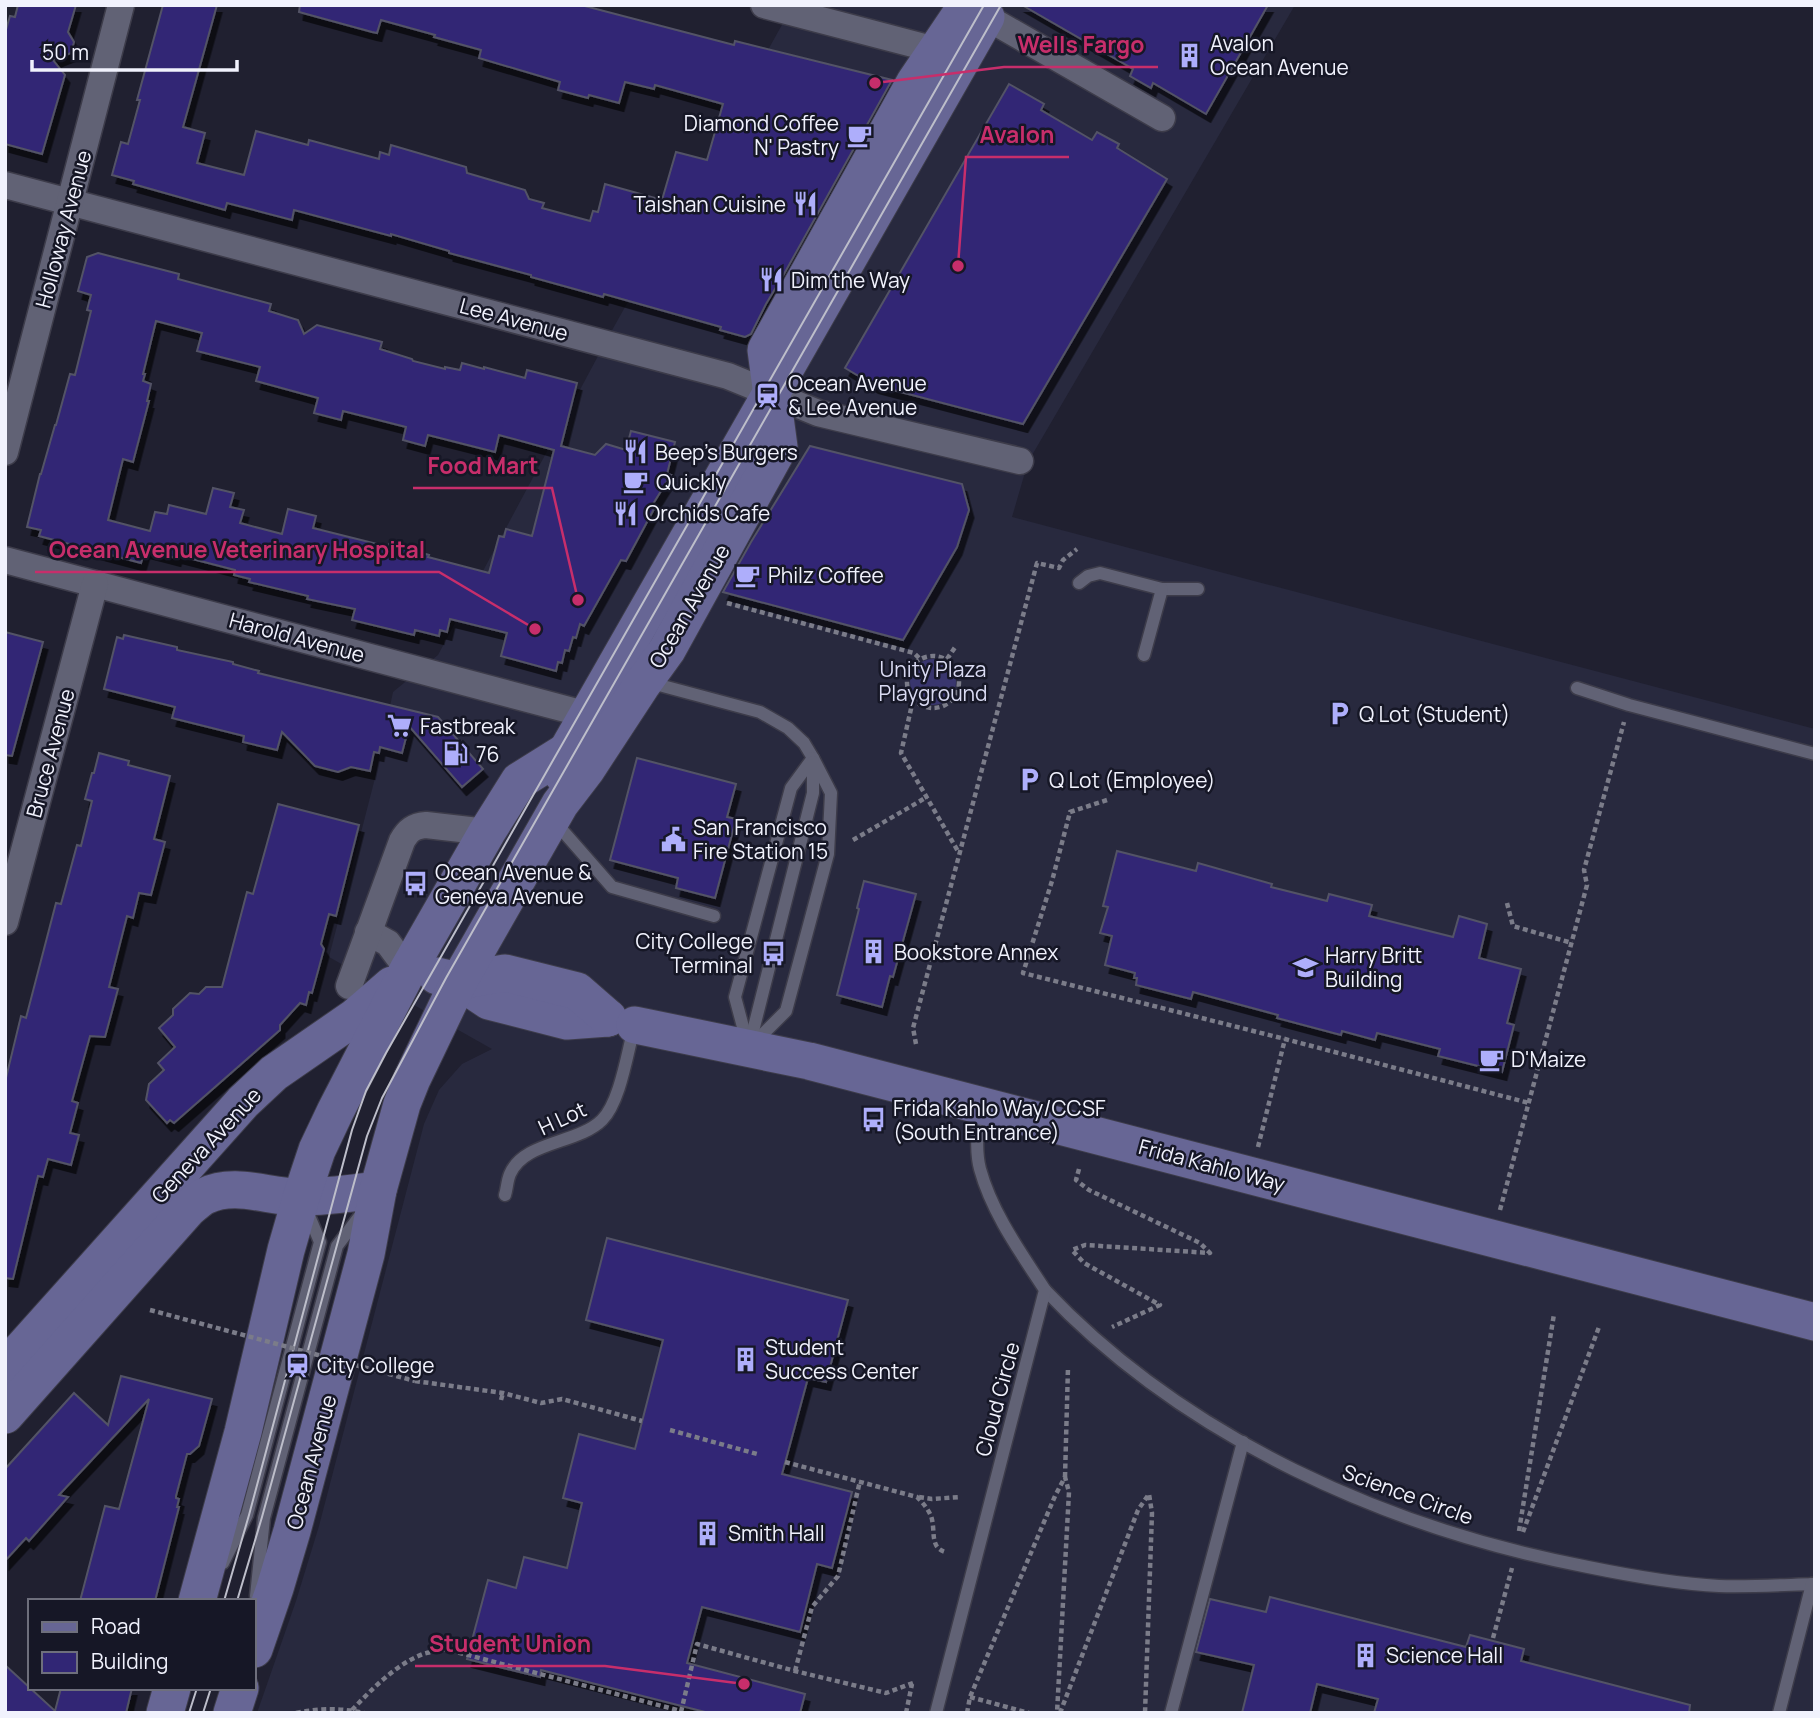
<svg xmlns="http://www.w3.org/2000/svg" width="1820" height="1718" font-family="Manrope,sans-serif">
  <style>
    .built { fill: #28293e }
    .green { fill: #39366e }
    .building { fill: #312675; stroke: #535366; stroke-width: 2; fill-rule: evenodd; filter: url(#shadow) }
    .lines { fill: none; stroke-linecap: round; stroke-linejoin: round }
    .lane-casing { stroke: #3d3c4a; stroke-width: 15 }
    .street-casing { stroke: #3d3c4a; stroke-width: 29 }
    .secondary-casing { stroke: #3d3c4a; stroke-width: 39 }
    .path { stroke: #7b7c89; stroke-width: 4.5; stroke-dasharray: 5 3.5; stroke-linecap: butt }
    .lane { stroke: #616275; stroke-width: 12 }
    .street { stroke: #616275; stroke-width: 26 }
    .secondary { stroke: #676695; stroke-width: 37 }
    .tram { stroke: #bdbeca; stroke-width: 2 }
    .path-bridge { stroke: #7b7c89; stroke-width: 4.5; stroke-dasharray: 5 3.5; stroke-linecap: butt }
    .labels { text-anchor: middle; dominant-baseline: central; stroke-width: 5; stroke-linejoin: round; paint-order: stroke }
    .poi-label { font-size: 21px; fill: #f1f2fd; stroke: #161726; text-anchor: start }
    .street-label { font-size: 21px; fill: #f1f2fd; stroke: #161726 }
    .park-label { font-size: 21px; fill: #dadbf3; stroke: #161726 }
    .leader { fill: none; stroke: #c72e6b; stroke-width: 2.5 }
    .callout-dot { fill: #c72e6b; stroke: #161726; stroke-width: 2.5 }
    .callout-label { font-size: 23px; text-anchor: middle; font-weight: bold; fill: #c72e6b; stroke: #161726; stroke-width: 5; stroke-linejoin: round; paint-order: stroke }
  </style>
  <defs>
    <filter id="shadow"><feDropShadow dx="4.5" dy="8" stdDeviation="0" flood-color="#0009"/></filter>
  </defs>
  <rect width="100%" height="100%" fill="#202030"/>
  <!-- built -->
  <path class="built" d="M793,5H1295L1028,462L1012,517L1815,729V1713H257L296,1601L319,1526L424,1124L439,1090L462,1064L492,1049L329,957L374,782L393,692L438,655L605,343Z"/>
  <!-- green -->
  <circle class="green" cx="933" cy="682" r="23"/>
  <!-- building -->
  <g class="building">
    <path d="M18,5H76L68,32L74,42L71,53L53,60L65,75L42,154L5,144V33L10,16L15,17Z"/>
    <path d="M163,5H217L183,127L205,133L197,163L244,175L256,131L308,145L309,140L379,159L380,152L389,155L391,145L466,167L467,173L525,190L529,199L544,203L542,208L590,221L593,211L598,212L605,184L662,200L676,152L707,160L723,104L655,85L654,89L625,82L619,103L589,95L588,98L558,90L560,82L479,58L481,50L434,37L435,35L381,20L377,33L372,32L299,12L300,5H581L734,45L735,41L892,80L784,274L766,304L751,334L745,337L720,330L721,327L604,294L603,297L571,288L531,277V275L449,253V251L391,234V236L294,210L292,220L227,203L225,210L133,184L134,181L112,175L121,142L128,144L140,100H137Z"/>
    <path d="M1022,5H1268L1206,114L1153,83L1151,88L1130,76L1133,69Z"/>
    <path d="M1009,84L1044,104L1041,110L1092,140L1097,132L1119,144L1117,148L1167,179L1023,424L874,385L845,368Z"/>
    <path d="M98,253L179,274L178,279L271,304L269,311L298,320L304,334L317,325L382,342L380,349L412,359L413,361L445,369V367L460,370L462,363L484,369V367L525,378L527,370L577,383L561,446L595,455L606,444L626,450L631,431L675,442L667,474L671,475L653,504L654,509L626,561L621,560L584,626L580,624L576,638L573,637L569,651L565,650L562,663L558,662L556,671L501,656L507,633L450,619L447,632L440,630L439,636L415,630L414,635L352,620L355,609L307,599L308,596L249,582L250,579L234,575L235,570L177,555L176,558L145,550L141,563L39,536L41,530L27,527L40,474H41L55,425H56L70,374L75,375L91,311L87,310L91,295L78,291L87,257ZM156,321L202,333L197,351L260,367L256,381L318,398L314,413L341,420L343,411L406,427L403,440L425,446L428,435L495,452L499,435L554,450L532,536L506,529L504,537L499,536L489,573L428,557L429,555L389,544V547L313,528L316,516L288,509L282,534L240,523L244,510L230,507L234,493L213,488L206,514L169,505L167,514L155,512L150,531L108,520L123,459L133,462L149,401H147L151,384L143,381L145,374H143Z"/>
    <path d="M810,446L962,484L969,510L957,547L903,640L723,592L751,542Z"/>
    <path d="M5,632L43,642L12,756L5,755Z"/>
    <path d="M124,635L177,647V650L233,662V664L259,671L258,673L438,717L483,769L462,787L409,726L402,753L380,747L379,753L374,752L370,771L351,767L338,772L315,766L282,732L277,750L243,742L244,736L172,718L175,707L104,689L117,637L123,639Z"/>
    <path d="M99,753L129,761L128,765L170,776L154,839L165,842L151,895L139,893L133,918L127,916L109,987L118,989L105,1037L90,1036L72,1101L78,1103L70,1133L79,1135L71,1165L48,1159L43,1177L38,1176L13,1279L5,1278V1082L21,1016L26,1018L56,903L61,904L77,845L81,846L92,801L85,799L92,773H94Z"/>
    <path d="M637,758L736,784L727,817L736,819L715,898L676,888L678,878L610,860Z"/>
    <path d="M278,804L359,825L336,916L329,914L321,944L324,949L312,993L309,992L306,1005L300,1003L280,1025V1030L174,1123L170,1120L167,1123L146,1100L149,1084L164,1070L158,1063L175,1047L159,1028L173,1015V1009L190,993L199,994L206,987H222L247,892L253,894Z"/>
    <path d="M1117,851L1196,871L1198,863L1272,884L1271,887L1327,901L1329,894L1372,905L1369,916L1453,937L1459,916L1487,924L1479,958L1521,969L1507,1023L1514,1025L1502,1072L1438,1056L1440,1049L1377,1033L1375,1040L1342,1031L1341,1035L1277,1018L1278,1015L1193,992L1191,999L1136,985L1137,978H1134L1135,973L1105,965L1112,936L1100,933L1108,907L1103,906Z"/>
    <path d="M864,881L916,894L893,977L890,976L882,1007L837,995L859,909L857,908Z"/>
    <path d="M607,1238L848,1300L826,1382L808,1378L782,1474L852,1492L832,1568L817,1564L800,1632L702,1607L687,1663L805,1694L800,1713H709L541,1670L540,1677L467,1659L488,1580L516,1588L524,1557L567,1568L582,1503L563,1498L579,1434L635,1449L663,1340L586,1320Z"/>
    <path d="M121,1376L212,1399L199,1446L190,1454H187L176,1496V1498L179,1499L177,1507H179L155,1601H80L105,1506L119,1509L149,1399L59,1495L68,1497L29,1541L26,1538L5,1561V1469L74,1393L108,1425Z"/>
    <path d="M1270,1597L1466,1647L1470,1635L1524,1649L1521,1661L1690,1705L1689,1713H1374L1378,1699L1317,1684L1310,1713H1242L1254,1665L1196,1652L1210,1599L1266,1612Z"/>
    <path d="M5,1665L55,1711L61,1688H132L126,1713H5Z"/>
  </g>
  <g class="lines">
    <defs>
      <g id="lane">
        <path d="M1079,583L1088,576L1100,573L1162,589H1198"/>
        <path d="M1144,655L1162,589"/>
        <path d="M648,686L659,685L760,712L788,728L804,743L813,758L831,793L828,854L786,1011L753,1044"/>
        <path d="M1577,688L1629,705L1815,754"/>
        <path d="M555,822L612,887L714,916"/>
        <path d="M747,1042L735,997L791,788L813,758"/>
        <path d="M749,1047L813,793V762"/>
        <path d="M505,1195C507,1189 507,1181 510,1174C524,1141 578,1144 602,1120C620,1102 627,1054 634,1028"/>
        <path d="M1045,1290C1186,1439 1389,1529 1588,1567C1632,1576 1676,1584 1719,1586C1751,1587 1783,1585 1815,1584"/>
        <path d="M223,1563L247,1515L320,1242L307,1211"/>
        <path d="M256,1596L264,1518L337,1246L362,1213"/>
        <path d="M936,1713L1045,1290C1021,1253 992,1213 980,1169C975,1150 978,1128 979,1109"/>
        <path d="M1171,1713L1243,1442"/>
        <path d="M1779,1713L1812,1584"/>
      </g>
      <g id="street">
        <path d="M764,5L951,54"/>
        <path d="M986,17L1162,118"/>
        <path d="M5,185L728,376L818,413L1020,461"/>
        <path d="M5,452L121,5"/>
        <path d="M5,560L588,715"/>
        <path d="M5,922L95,584"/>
        <path d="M368,932L388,943L408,970"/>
        <path d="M349,986L402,841C408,830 414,826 426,825L487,832"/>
      </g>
      <g id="secondary">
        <path d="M563,775L567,751L986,17"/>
        <path d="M437,976L459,981L489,1001L567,1021L608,1018"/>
        <path d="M459,981L505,973L577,991L608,1018"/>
        <path d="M635,1025L809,1061L1815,1322"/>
        <path d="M5,1368L243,1102L274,1073L355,1017L392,985"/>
        <path d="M5,1415L188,1209C193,1205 199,1199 205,1196C236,1181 270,1198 302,1197C327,1197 353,1193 378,1190"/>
        <path d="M197,1601L243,1432L286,1250L301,1198L317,1150L335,1112L408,970L487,832L519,781L567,751"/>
        <path d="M254,1649L275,1588L292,1531L366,1254L378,1190L402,1104L412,1079L459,981L560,804L586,770L641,686L667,650L779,447L766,350L915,82L967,5"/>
        <path d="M165,1713L172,1688"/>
        <path d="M232,1713L240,1688"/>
      </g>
    </defs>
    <!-- lane casing -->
    <use href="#lane" class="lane-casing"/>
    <!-- street casing -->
    <use href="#street" class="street-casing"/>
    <!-- secondary casing -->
    <use href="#secondary" class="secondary-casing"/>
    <!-- path -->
    <g class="path">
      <path d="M727,603L914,653L920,659"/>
      <circle cx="933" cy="682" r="26"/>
      <path d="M947,659L956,646"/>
      <path d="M913,700L901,753L959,853"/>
      <path d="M1107,800L1070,812L1052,881L1023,973L1285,1039L1529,1103"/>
      <path d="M853,840L927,797"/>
      <path d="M1507,903L1513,926L1572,943"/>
      <path d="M916,1044L913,1028L1037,563L1059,568L1063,560L1077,549"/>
      <path d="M1258,1147L1285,1039"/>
      <path d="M1079,1169L1076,1180L1089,1190L1200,1243L1210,1253L1085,1245L1072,1250L1084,1263L1160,1305L1112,1327"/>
      <path d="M1500,1210L1587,885L1584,870L1624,722"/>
      <path d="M415,1381L503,1393L541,1403L562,1399L642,1421"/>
      <path d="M501,1400L503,1393"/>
      <path d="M670,1430L757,1454"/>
      <path d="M785,1462L917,1497C923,1503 928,1509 931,1516C936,1530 929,1547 945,1552"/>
      <path d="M1065,1477L1068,1367"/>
      <path d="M919,1497L932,1499L960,1497"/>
      <path d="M1519,1531L1554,1314"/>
      <path d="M1523,1532L1599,1327"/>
      <path d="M1493,1638L1512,1568"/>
      <path d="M795,1671L812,1607L838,1576L860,1481"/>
      <path d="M970,1697L1029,1713"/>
      <path d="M352,1710C372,1689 395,1665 423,1654C430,1652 438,1651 445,1649L681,1711"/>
      <path d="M681,1712L697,1644L795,1671L886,1693L913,1683"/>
      <path d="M296,1713C319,1708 342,1708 364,1713"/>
      <path d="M906,1713L912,1684"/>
      <path d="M967,1713L970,1697L1055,1496L1065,1477L1069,1492L1057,1713"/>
      <path d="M1060,1713L1138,1510L1149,1494L1152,1513L1145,1713"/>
    </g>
    <!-- lane -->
    <use href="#lane" class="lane"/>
    <!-- street -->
    <use href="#street" class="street"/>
    <!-- secondary -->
    <use href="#secondary" class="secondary"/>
    <!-- tram -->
    <g class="tram">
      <path d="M224,1601L249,1515L352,1130L366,1091L386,1053L580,713L984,5"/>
      <path d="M237,1601L262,1517L367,1136L382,1098L446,978L1001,5"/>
      <path d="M189,1713L197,1688"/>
      <path d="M203,1713L211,1688"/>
    </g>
    <!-- path-bridge -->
    <path class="path-bridge" d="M150,1310L415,1381"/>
  </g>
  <!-- icons -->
  <defs>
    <symbol id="building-bare" viewBox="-9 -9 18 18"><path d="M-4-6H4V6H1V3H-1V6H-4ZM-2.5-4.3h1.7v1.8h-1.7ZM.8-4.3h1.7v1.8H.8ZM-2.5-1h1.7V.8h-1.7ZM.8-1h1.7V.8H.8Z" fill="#aeaefb" stroke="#161726" stroke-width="2.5" paint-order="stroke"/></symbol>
    <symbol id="cafe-bare" viewBox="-9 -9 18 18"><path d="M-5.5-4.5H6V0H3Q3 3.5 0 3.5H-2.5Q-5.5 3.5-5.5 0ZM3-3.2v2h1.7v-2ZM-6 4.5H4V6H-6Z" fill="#aeaefb" stroke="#161726" stroke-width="2.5" paint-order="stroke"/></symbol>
    <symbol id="restaurant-bare" viewBox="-9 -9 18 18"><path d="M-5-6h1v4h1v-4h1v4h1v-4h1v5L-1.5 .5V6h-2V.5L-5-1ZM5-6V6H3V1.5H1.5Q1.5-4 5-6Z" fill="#aeaefb" stroke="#161726" stroke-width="2.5" paint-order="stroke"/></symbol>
    <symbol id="station-bare" viewBox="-9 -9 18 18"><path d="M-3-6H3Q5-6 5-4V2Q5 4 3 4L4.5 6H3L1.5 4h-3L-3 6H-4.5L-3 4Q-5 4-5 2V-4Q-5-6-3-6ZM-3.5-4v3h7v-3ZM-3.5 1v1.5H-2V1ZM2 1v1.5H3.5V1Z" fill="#aeaefb" stroke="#161726" stroke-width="2.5" paint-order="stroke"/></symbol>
    <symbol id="parking-bare" viewBox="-9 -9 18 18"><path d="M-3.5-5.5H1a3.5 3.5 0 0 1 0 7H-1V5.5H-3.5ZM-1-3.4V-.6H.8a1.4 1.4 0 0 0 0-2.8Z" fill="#aeaefb" stroke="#161726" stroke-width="2.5" paint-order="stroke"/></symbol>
    <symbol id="supermarket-bare" viewBox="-9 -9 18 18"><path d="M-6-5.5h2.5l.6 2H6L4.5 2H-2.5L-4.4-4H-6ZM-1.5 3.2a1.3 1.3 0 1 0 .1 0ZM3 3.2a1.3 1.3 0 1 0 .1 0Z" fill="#aeaefb" stroke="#161726" stroke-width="2.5" paint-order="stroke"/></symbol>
    <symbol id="fuel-bare" viewBox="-9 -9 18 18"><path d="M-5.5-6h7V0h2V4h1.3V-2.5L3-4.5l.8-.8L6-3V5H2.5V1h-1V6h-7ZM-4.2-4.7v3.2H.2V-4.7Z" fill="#aeaefb" stroke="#161726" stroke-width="2.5" paint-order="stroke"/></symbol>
    <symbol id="civic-bare" viewBox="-9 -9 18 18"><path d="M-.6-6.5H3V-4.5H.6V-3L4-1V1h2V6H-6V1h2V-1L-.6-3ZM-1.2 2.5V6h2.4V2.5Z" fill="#aeaefb" stroke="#161726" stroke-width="2.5" paint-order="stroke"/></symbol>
    <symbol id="bus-bare" viewBox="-9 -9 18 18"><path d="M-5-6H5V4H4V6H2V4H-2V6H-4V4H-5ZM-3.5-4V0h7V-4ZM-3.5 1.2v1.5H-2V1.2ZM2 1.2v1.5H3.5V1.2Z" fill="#aeaefb" stroke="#161726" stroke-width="2.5" paint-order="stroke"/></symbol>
    <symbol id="university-bare" viewBox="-9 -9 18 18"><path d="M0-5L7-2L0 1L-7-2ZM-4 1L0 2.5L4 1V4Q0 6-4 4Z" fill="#aeaefb" stroke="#161726" stroke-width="2.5" paint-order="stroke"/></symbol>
  </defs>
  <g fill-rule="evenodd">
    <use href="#building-bare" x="1172" y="38" width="35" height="35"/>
    <use href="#cafe-bare" x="842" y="118" width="35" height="35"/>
    <use href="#restaurant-bare" x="788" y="186" width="35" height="35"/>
    <use href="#restaurant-bare" x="754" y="262" width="35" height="35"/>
    <use href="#station-bare" x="750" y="378" width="35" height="35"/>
    <use href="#restaurant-bare" x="618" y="434" width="35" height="35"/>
    <use href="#cafe-bare" x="618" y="464" width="35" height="35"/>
    <use href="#restaurant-bare" x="608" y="496" width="35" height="35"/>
    <use href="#cafe-bare" x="730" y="558" width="35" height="35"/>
    <use href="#parking-bare" x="1322" y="696" width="35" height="35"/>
    <use href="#supermarket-bare" x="382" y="708" width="35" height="35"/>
    <use href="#fuel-bare" x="438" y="736" width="35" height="35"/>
    <use href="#parking-bare" x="1012" y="762" width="35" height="35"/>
    <use href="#civic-bare" x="656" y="822" width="35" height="35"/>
    <use href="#bus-bare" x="398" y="866" width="35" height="35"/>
    <use href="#building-bare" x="856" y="934" width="35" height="35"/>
    <use href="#bus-bare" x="756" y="936" width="35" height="35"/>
    <use href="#university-bare" x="1288" y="950" width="35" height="35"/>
    <use href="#cafe-bare" x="1474" y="1042" width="35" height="35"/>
    <use href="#bus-bare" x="856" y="1102" width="35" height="35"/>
    <use href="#building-bare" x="728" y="1342" width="35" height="35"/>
    <use href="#station-bare" x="280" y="1348" width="35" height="35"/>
    <use href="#building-bare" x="690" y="1516" width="35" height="35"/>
    <use href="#building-bare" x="1348" y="1638" width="35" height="35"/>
  </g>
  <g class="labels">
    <!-- poi labels -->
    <g class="poi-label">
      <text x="1210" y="43">Avalon<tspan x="1210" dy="24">Ocean Avenue</tspan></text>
      <text x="839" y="123" text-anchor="end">Diamond Coffee<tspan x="839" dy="24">N' Pastry</tspan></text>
      <text x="786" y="204" text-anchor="end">Taishan Cuisine</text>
      <text x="791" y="280">Dim the Way</text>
      <text x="788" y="383">Ocean Avenue<tspan x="788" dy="24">&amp; Lee Avenue</tspan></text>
      <text x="655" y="452">Beep's Burgers</text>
      <text x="656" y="482">Quickly</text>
      <text x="645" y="513">Orchids Cafe</text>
      <text x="768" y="575">Philz Coffee</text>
      <text x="1359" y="714">Q Lot (Student)</text>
      <text x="420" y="726">Fastbreak</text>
      <text x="476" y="754">76</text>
      <text x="1049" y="780">Q Lot (Employee)</text>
      <text x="693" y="827">San Francisco<tspan x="693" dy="24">Fire Station 15</tspan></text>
      <text x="435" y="872">Ocean Avenue &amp;<tspan x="435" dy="24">Geneva Avenue</tspan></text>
      <text x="753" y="941" text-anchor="end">City College<tspan x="753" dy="24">Terminal</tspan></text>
      <text x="894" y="952">Bookstore Annex</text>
      <text x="1325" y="955">Harry Britt<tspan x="1325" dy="24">Building</tspan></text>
      <text x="1511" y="1059">D'Maize</text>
      <text x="893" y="1108">Frida Kahlo Way/CCSF<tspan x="893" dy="24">(South Entrance)</tspan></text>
      <text x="765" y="1347">Student<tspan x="765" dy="24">Success Center</tspan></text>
      <text x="317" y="1365">City College</text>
      <text x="728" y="1533">Smith Hall</text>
      <text x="1386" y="1655">Science Hall</text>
    </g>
    <!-- street labels -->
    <g class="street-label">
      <text transform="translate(63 229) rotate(-75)">Holloway Avenue</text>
      <text transform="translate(514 319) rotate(15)">Lee Avenue</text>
      <text transform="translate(689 606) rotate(-60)">Ocean Avenue</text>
      <text transform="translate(297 637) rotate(15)">Harold Avenue</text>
      <text transform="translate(50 753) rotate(-75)">Bruce Avenue</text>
      <text transform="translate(562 1118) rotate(-25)">H Lot</text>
      <text transform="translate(206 1145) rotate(-47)">Geneva Avenue</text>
      <text transform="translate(1212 1165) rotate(15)">Frida Kahlo Way</text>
      <text transform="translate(997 1399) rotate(-75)">Cloud Circle</text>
      <text transform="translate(311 1462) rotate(-75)">Ocean Avenue</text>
      <text transform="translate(1408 1494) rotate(20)">Science Circle</text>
    </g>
    <!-- park labels -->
    <g class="park-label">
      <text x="933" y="669">Unity Plaza<tspan x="933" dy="24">Playground</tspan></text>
    </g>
  </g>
  <!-- callouts -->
  <path class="leader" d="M875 83L1004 67H1158M958 266L966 157H1069M578 600L552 488H413M535 629L439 572H35M744 1684L605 1666H415"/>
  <g class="callout-dot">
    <circle cx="875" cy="83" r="7"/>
    <circle cx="958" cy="266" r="7"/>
    <circle cx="578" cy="600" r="7"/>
    <circle cx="535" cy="629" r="7"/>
    <circle cx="744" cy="1684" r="7"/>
  </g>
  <g class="callout-label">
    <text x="1081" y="53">Wells Fargo</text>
    <text x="1017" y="143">Avalon</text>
    <text x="483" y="474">Food Mart</text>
    <text x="237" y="558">Ocean Avenue Veterinary Hospital</text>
    <text x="510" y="1652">Student Union</text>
  </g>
  <!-- border -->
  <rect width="1820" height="1718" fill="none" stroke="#f1f2fd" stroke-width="14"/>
  <!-- legend -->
  <rect x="28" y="1599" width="228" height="91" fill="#161726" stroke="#6e6f7c" stroke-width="2"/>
  <rect x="42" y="1622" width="35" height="10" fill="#676695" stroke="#6e6f7c" stroke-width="2"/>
  <text x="91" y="1634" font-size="21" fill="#f1f2fd">Road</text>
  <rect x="42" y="1652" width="35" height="21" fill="#312675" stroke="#6e6f7c" stroke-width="2"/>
  <text x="91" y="1669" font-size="21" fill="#f1f2fd">Building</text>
  <!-- scale -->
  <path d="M32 60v10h205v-10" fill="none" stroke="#f1f2fd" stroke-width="3.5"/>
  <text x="42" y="60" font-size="21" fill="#f1f2fd" stroke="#161726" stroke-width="5" paint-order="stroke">50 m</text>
</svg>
